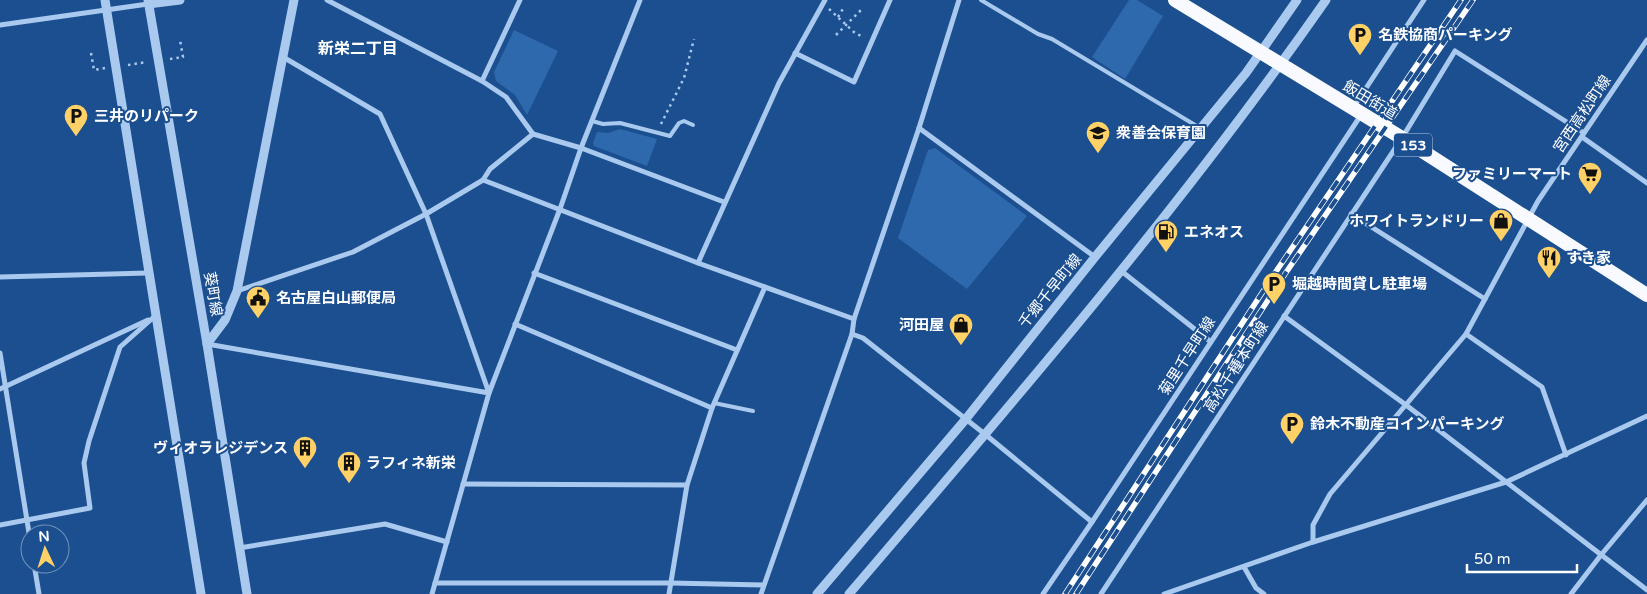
<svg xmlns="http://www.w3.org/2000/svg" width="1647" height="594" font-family="'Varela Round','Noto Sans JP',sans-serif">
  <style>
    .green { fill: #2e69ad }
    .lines { fill: none; stroke-linecap: round; stroke-linejoin: round }
    .path { stroke: #a9c9ee; stroke-width: 2.5; stroke-dasharray: 2.5 4; stroke-linecap: butt }
    .service { stroke: #a9c9ee; stroke-width: 4 }
    .minor { stroke: #a9c9ee; stroke-width: 5 }
    .tertiary { stroke: #a9c9ee; stroke-width: 9 }
    .trunk { stroke: #f8faff; stroke-width: 14 }
    .rail-casing { stroke: #fff; stroke-width: 5.5 }
    .rail { stroke: #1b4f8f; stroke-width: 4; stroke-dasharray: 11; stroke-linecap: butt }
    .labels { text-anchor: middle; dominant-baseline: central; stroke-width: 4; stroke-linejoin: round; paint-order: stroke }
    .shield { fill: #1b4f8f; stroke: #bbcadd; stroke-width: 1 }
    .shield-label { font-size: 14px; font-weight: bold; fill: #fff }
    .poi-label { font-size: 15px; font-weight: bold; fill: #fff; stroke: #1b4f8f; text-anchor: start }
    .street-label { font-size: 15px; fill: #fff; stroke: #1b4f8f }
    .neighbourhood-label { font-size: 16px; font-weight: bold; fill: #fff; stroke: #1b4f8f }
  </style>
  <rect width="100%" height="100%" fill="#1b4f8f"/>
  <!-- green -->
  <g class="green">
    <path d="M1129,0H1137L1163,16L1125,79L1092,57Z"/>
    <path d="M514,30L558,51L527,115L515,95L496,81L494,72Z"/>
    <path d="M620,129L657,139L647,166L594,146L593,143L597,132L608,133Z"/>
    <path d="M935,148L1027,216L967,289L898,238L928,150Z"/>
  </g>
  <g class="lines">
    <!-- path -->
    <g class="path">
      <path d="M829,9L855,33L863,37"/>
      <path d="M838,17L844,7"/>
      <path d="M836,35L861,10"/>
      <path d="M91,53L94,70L105,68"/>
      <path d="M170,59L183,57L180,40"/>
      <path d="M128,65L147,62"/>
      <path d="M661,124L684,78L694,39"/>
    </g>
    <!-- service -->
    <g class="service">
      <path d="M981,0L1038,34L1052,39L1200,128"/>
      <path d="M592,121L603,124L620,123L670,136L679,123L684,121L693,125"/>
      <path d="M714,403L753,411"/>
    </g>
    <!-- minor -->
    <g class="minor">
      <path d="M327,0L482,81L506,97L533,134"/>
      <path d="M0,25L148,4"/>
      <path d="M795,53L854,82L890,0"/>
      <path d="M482,81L520,0"/>
      <path d="M1353,108L1424,0"/>
      <path d="M919,128L1095,257"/>
      <path d="M1582,137L1647,183"/>
      <path d="M483,180L698,263L854,319"/>
      <path d="M1351,214L1485,299"/>
      <path d="M698,263L779,83L825,0"/>
      <path d="M1120,270L1211,342"/>
      <path d="M534,273L737,350"/>
      <path d="M0,277L148,273"/>
      <path d="M237,291L353,252L426,214L483,180L490,169L533,134L581,148L724,202"/>
      <path d="M1284,316L1406,405L1647,590"/>
      <path d="M515,324L712,408"/>
      <path d="M852,334L863,338L986,435L1092,522"/>
      <path d="M1466,334L1542,387L1566,455"/>
      <path d="M207,344L489,393L426,214L380,114L283,57"/>
      <path d="M0,353L30,539"/>
      <path d="M0,389L148,320"/>
      <path d="M463,484L687,485"/>
      <path d="M0,525L90,508L84,463L89,441L120,347L155,316"/>
      <path d="M1313,542V525L1330,494L1466,334L1538,201L1647,40"/>
      <path d="M239,548L385,524L447,542"/>
      <path d="M34,564L39,594"/>
      <path d="M1244,567L1256,588L1264,594"/>
      <path d="M435,583H671L763,585"/>
      <path d="M432,594L489,393L560,209L581,148L640,0"/>
      <path d="M669,594L687,485L712,408L765,287"/>
      <path d="M761,594L852,334L854,319L919,128L959,0"/>
      <path d="M1043,594L1092,522L1361,115"/>
      <path d="M1101,594L1402,138L1455,51L1584,133"/>
      <path d="M1164,594L1313,542L1506,482L1647,416"/>
      <path d="M1571,594L1601,555L1647,500"/>
    </g>
    <!-- tertiary -->
    <g class="tertiary">
      <path d="M105,0L201,594"/>
      <path d="M148,0L207,344L247,594"/>
      <path d="M148,4L180,0"/>
      <path d="M207,344L225,320L237,291L294,0"/>
      <path d="M817,594L965,420L1095,257L1246,73L1297,0"/>
      <path d="M849,594C1014,401 1181,208 1326,0"/>
    </g>
    <!-- trunk -->
    <path class="trunk" d="M1175,0L1402,138L1647,295"/>
    <defs>
      <g id="rail">
        <path d="M1065,594L1277,270L1461,0"/>
        <path d="M1076,594L1285,274L1473,0"/>
      </g>
    </defs>
    <!-- rail casing -->
    <use href="#rail" class="rail-casing"/>
    <!-- rail -->
    <use href="#rail" class="rail"/>
  </g>
  <!-- icons -->
  <defs>
    <symbol id="parking-pin" viewBox="-11 -11 22 30"><path d="M0 17L-7.5 6A9.5 9.5 0 1 1 7.5 6Z" fill="#ffd166" stroke="#1b4f8f"/><path d="M-3.5-5.5H1a3.5 3.5 0 0 1 0 7H-1V5.5H-3.5ZM-1-3.4V-.6H.8a1.4 1.4 0 0 0 0-2.8Z" fill="#111"/></symbol>
    <symbol id="school-pin" viewBox="-11 -11 22 30"><path d="M0 17L-7.5 6A9.5 9.5 0 1 1 7.5 6Z" fill="#ffd166" stroke="#1b4f8f"/><path d="M0-5L7-2L0 1L-7-2ZM-4 1L0 2.5L4 1V4Q0 6-4 4Z" fill="#111"/></symbol>
    <symbol id="supermarket-pin" viewBox="-11 -11 22 30"><path d="M0 17L-7.5 6A9.5 9.5 0 1 1 7.5 6Z" fill="#ffd166" stroke="#1b4f8f"/><path d="M-6-5.5h2.5l.6 2H6L4.5 2H-2.5L-4.4-4H-6ZM-1.5 3.2a1.3 1.3 0 1 0 .1 0ZM3 3.2a1.3 1.3 0 1 0 .1 0Z" fill="#111"/></symbol>
    <symbol id="shop-pin" viewBox="-11 -11 22 30"><path d="M0 17L-7.5 6A9.5 9.5 0 1 1 7.5 6Z" fill="#ffd166" stroke="#1b4f8f"/><path d="M-5-2.5h2.3a2.7 3.5 0 0 1 5.4 0H5L5.5 6h-11ZM-1.5-2.5h3a1.5 2.3 0 0 0-3 0Z" fill="#111"/></symbol>
    <symbol id="fuel-pin" viewBox="-11 -11 22 30"><path d="M0 17L-7.5 6A9.5 9.5 0 1 1 7.5 6Z" fill="#ffd166" stroke="#1b4f8f"/><path d="M-5.5-6h7V0h2V4h1.3V-2.5L3-4.5l.8-.8L6-3V5H2.5V1h-1V6h-7ZM-4.2-4.7v3.2H.2V-4.7Z" fill="#111"/></symbol>
    <symbol id="restaurant-pin" viewBox="-11 -11 22 30"><path d="M0 17L-7.5 6A9.5 9.5 0 1 1 7.5 6Z" fill="#ffd166" stroke="#1b4f8f"/><path d="M-5-6h1v4h1v-4h1v4h1v-4h1v5L-1.5 .5V6h-2V.5L-5-1ZM5-6V6H3V1.5H1.5Q1.5-4 5-6Z" fill="#111"/></symbol>
    <symbol id="civic-pin" viewBox="-11 -11 22 30"><path d="M0 17L-7.5 6A9.5 9.5 0 1 1 7.5 6Z" fill="#ffd166" stroke="#1b4f8f"/><path d="M-.6-6.5H3V-4.5H.6V-3L4-1V1h2V6H-6V1h2V-1L-.6-3ZM-1.2 2.5V6h2.4V2.5Z" fill="#111"/></symbol>
    <symbol id="building-pin" viewBox="-11 -11 22 30"><path d="M0 17L-7.5 6A9.5 9.5 0 1 1 7.5 6Z" fill="#ffd166" stroke="#1b4f8f"/><path d="M-4-6H4V6H1V3H-1V6H-4ZM-2.5-4.3h1.7v1.8h-1.7ZM.8-4.3h1.7v1.8H.8ZM-2.5-1h1.7V.8h-1.7ZM.8-1h1.7V.8H.8Z" fill="#111"/></symbol>
  </defs>
  <g fill-rule="evenodd">
    <use href="#parking-pin" x="1346" y="21" width="28" height="38"/>
    <use href="#parking-pin" x="62" y="102" width="28" height="38"/>
    <use href="#school-pin" x="1084" y="119" width="28" height="38"/>
    <use href="#supermarket-pin" x="1576" y="160" width="28" height="38"/>
    <use href="#shop-pin" x="1487" y="207" width="28" height="38"/>
    <use href="#fuel-pin" x="1152" y="218" width="28" height="38"/>
    <use href="#restaurant-pin" x="1535" y="244" width="28" height="38"/>
    <use href="#parking-pin" x="1260" y="270" width="28" height="38"/>
    <use href="#civic-pin" x="244" y="284" width="28" height="38"/>
    <use href="#shop-pin" x="947" y="311" width="28" height="38"/>
    <use href="#parking-pin" x="1278" y="410" width="28" height="38"/>
    <use href="#building-pin" x="291" y="434" width="28" height="38"/>
    <use href="#building-pin" x="335" y="449" width="28" height="38"/>
  </g>
  <g class="labels">
    <!-- shield labels -->
    <rect class="shield" x="1394" y="133.5" width="38" height="23" rx="4"/>
    <g class="shield-label">
      <text x="1413" y="145">153</text>
    </g>
    <!-- poi labels -->
    <g class="poi-label">
      <text x="1378" y="35">名鉄協商パーキング</text>
      <text x="94" y="116">三井のリパーク</text>
      <text x="1116" y="133">衆善会保育園</text>
      <text x="1572" y="174" text-anchor="end">ファミリーマート</text>
      <text x="1484" y="221" text-anchor="end">ホワイトランドリー</text>
      <text x="1184" y="232">エネオス</text>
      <text x="1566" y="258">すき家</text>
      <text x="1292" y="284">堀越時間貸し駐車場</text>
      <text x="276" y="298">名古屋白山郵便局</text>
      <text x="944" y="325" text-anchor="end">河田屋</text>
      <text x="1310" y="424">鈴木不動産コインパーキング</text>
      <text x="288" y="448" text-anchor="end">ヴィオラレジデンス</text>
      <text x="366" y="463">ラフィネ新栄</text>
    </g>
    <!-- street labels -->
    <g class="street-label">
      <text transform="translate(1370 100) rotate(31)">飯田街道</text>
      <text transform="translate(1582 114) rotate(-56)">宮西高松町線</text>
      <text transform="translate(1050 291) rotate(-51)">千郷千早町線</text>
      <text transform="translate(213 294) rotate(80)">葵町線</text>
      <text transform="translate(1187 356) rotate(-57)">菊里千早町線</text>
      <text transform="translate(1236 367) rotate(-57)">高松千種本町線</text>
    </g>
    <!-- neighbourhood labels -->
    <g class="neighbourhood-label">
      <text x="358" y="49">新栄二丁目</text>
    </g>
  </g>
  <!-- north arrow -->
  <g transform="translate(45 549) rotate(356)"><circle r="24" fill="#1b4f8f" stroke="#7695bc"/>
  <path d="M0-4L9 19L0 12L-9 19Z" fill="#ffd166"/>
  <text y="-8" font-size="14" font-weight="bold" text-anchor="middle" fill="#ffffff">N</text>
  </g>
  <!-- scale -->
  <path d="M1467 564v8h110v-8" fill="none" stroke="#ffffff" stroke-width="2.5"/>
  <text x="1474" y="564" font-size="15" fill="#ffffff" stroke="#1b4f8f" stroke-width="4" paint-order="stroke">50 m</text>
</svg>
